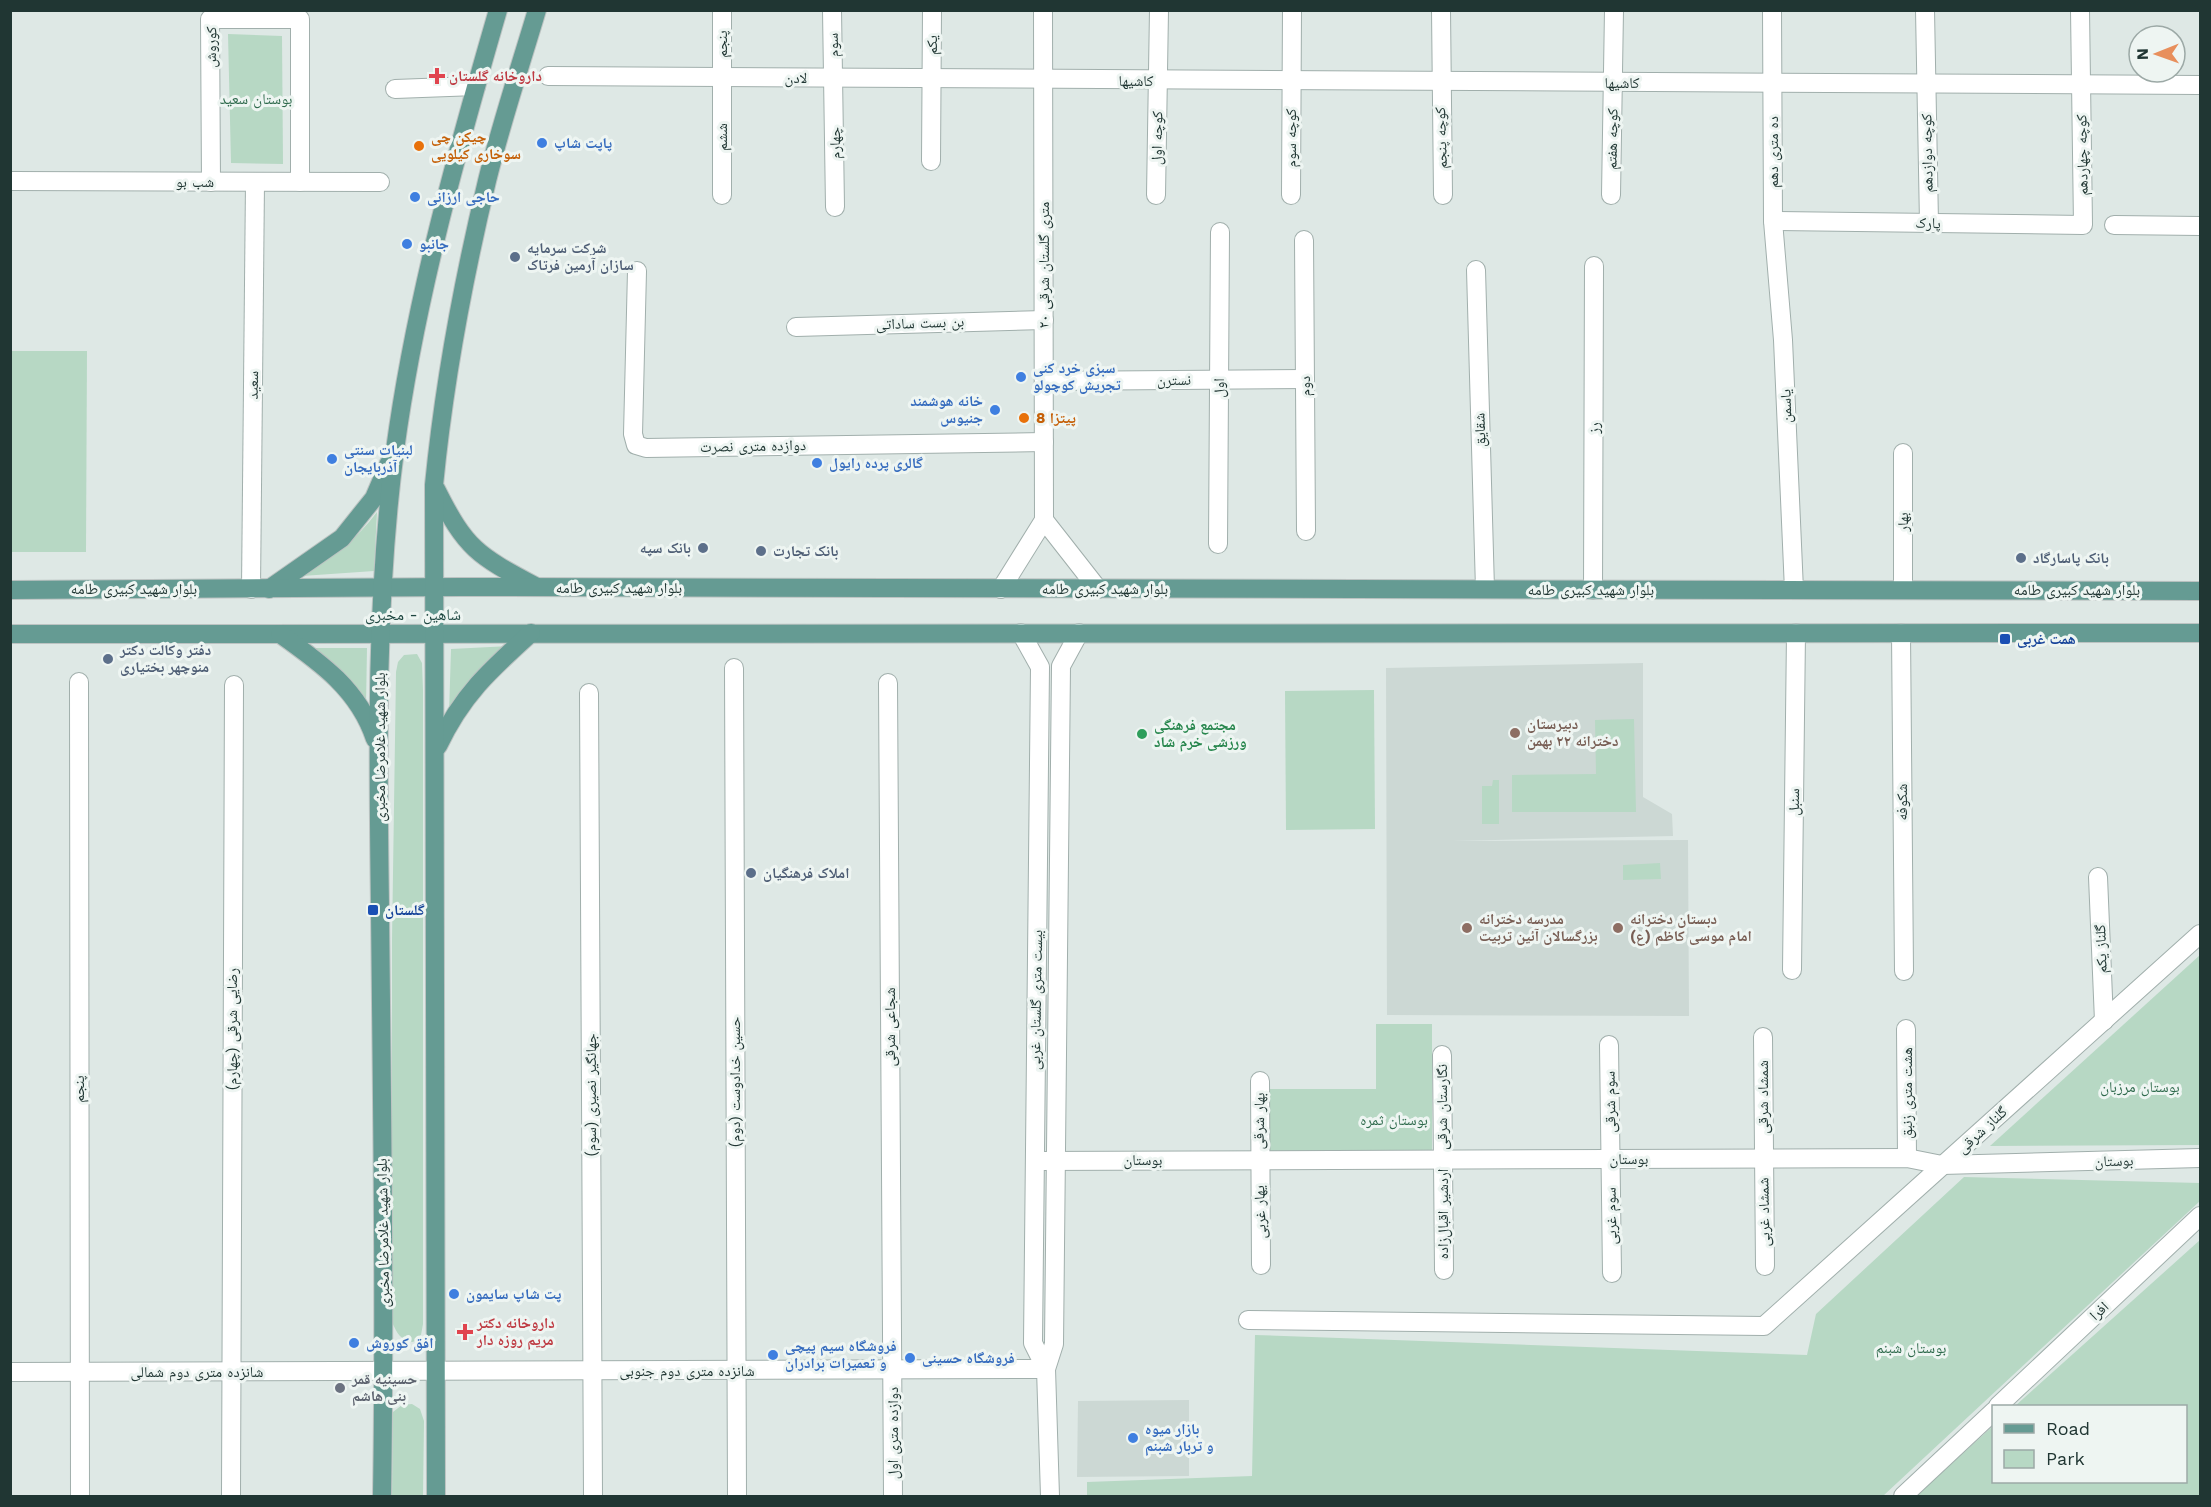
<svg xmlns="http://www.w3.org/2000/svg" width="2211" height="1507" font-family="'Work Sans','Noto Naskh Arabic',sans-serif">
  <style>
    .built { fill: #ccd8d4 }
    .green { fill: #b7d8c4 }
    .lines { fill: none; stroke-linecap: round; stroke-linejoin: round }
    .minor-casing { stroke: #a1afac; stroke-width: 20 }
    .major-casing { stroke: #bcc3c2; stroke-width: 20 }
    .minor { stroke: #fff; stroke-width: 18 }
    .major { stroke: #659b93; stroke-width: 18 }
    .health-dot { fill: #e0444e; stroke: #eef5f2; stroke-width: 2 }
    .shop-dot { fill: #3f7fe0; stroke: #eef5f2; stroke-width: 2 }
    .food-dot { fill: #e8710a; stroke: #eef5f2; stroke-width: 2 }
    .service-dot { fill: #5c6f8a; stroke: #eef5f2; stroke-width: 2 }
    .transit-dot { fill: #1a4fb4; stroke: #eef5f2; stroke-width: 2 }
    .education-dot { fill: #8d6e63; stroke: #eef5f2; stroke-width: 2 }
    .leisure-dot { fill: #2e9e5b; stroke: #eef5f2; stroke-width: 2 }
    .worship-dot { fill: #6b7280; stroke: #eef5f2; stroke-width: 2 }
    .labels { text-anchor: middle; dominant-baseline: central; stroke-width: 6; stroke-linejoin: round; paint-order: stroke }
    .street-label { font-size: 15px; fill: #203633; stroke: #eef5f2 }
    .health-label { font-size: 15px; font-weight: bold; fill: #be3a42; stroke: #eef5f2; text-anchor: start }
    .park-label { font-size: 15px; fill: #2e6a4c; stroke: #eef5f2 }
    .food-label { font-size: 15px; font-weight: bold; fill: #c56008; stroke: #eef5f2; text-anchor: start }
    .shop-label { font-size: 15px; font-weight: bold; fill: #366cbe; stroke: #eef5f2; text-anchor: start }
    .service-label { font-size: 15px; font-weight: bold; fill: #4e5e75; stroke: #eef5f2; text-anchor: start }
    .transit-label { font-size: 15px; font-weight: bold; fill: #164399; stroke: #eef5f2; text-anchor: start }
    .education-label { font-size: 15px; font-weight: bold; fill: #785e54; stroke: #eef5f2; text-anchor: start }
    .leisure-label { font-size: 15px; font-weight: bold; fill: #27864d; stroke: #eef5f2; text-anchor: start }
    .worship-label { font-size: 15px; font-weight: bold; fill: #5b616d; stroke: #eef5f2; text-anchor: start }
    .neighbourhood-label { font-size: 16px; fill: #1e4741; stroke: #eef5f2 }
  </style>
  <rect width="100%" height="100%" fill="#dee8e5"/>
  <!-- built -->
  <g class="built">
    <path d="M1643,663V797L1672,814L1673,836L1452,841L1688,840L1689,1016L1387,1015L1386,668Z"/>
    <path d="M1189,1400V1476L1077,1477L1078,1401Z"/>
  </g>
  <!-- green -->
  <g class="green">
    <path d="M228,34L282,36L283,164L231,163Z"/>
    <path d="M11,351H87L86,552H11Z"/>
    <path d="M377,512L374,571L302,576C330,560 358,538 377,512Z"/>
    <path d="M511,646L449,713L451,649Z"/>
    <path d="M308,648H367L366,706Z"/>
    <path d="M417,654L422,663L423,690V1324L421,1335L413,1342C400,1340 397,1333 392,1322V941L396,672L398,662L404,655Z"/>
    <path d="M1374,690L1375,829L1286,830L1285,691Z"/>
    <path d="M1634,719L1636,812H1512V775L1596,774L1595,720Z"/>
    <path d="M1493,780H1499V824H1482V786H1492Z"/>
    <path d="M1660,863L1661,879L1623,880V865Z"/>
    <path d="M2200,955V1145L1990,1146Z"/>
    <path d="M1376,1024H1432V1155H1266V1089H1376Z"/>
    <path d="M1964,1177L2200,1183V1201L1883,1496H1087V1482L1252,1476L1255,1335L1807,1355L1816,1314Z"/>
    <path d="M2200,1240V1496H1916L1993,1426L1994,1482H2186V1406H2015Z"/>
    <path d="M412,1404L420,1409L424,1421L423,1496H392L393,1412L402,1405Z"/>
  </g>
  <g class="lines">
    <defs>
      <g id="minor">
        <path d="M832,10L835,207"/>
        <path d="M1441,10L1443,195"/>
        <path d="M1772,10L1773,221L1783,340L1794,590"/>
        <path d="M1925,10L1929,223"/>
        <path d="M548,76L2200,85"/>
        <path d="M395,89L476,86"/>
        <path d="M931,161L932,10"/>
        <path d="M10,181L380,182"/>
        <path d="M211,182L210,19H300V182"/>
        <path d="M722,195V10"/>
        <path d="M1156,195L1159,10"/>
        <path d="M1291,195L1292,10"/>
        <path d="M1611,195L1614,10"/>
        <path d="M1773,221L2083,225L2080,10"/>
        <path d="M2114,225L2200,226"/>
        <path d="M1304,240L1306,531"/>
        <path d="M1476,270L1485,589"/>
        <path d="M637,271L633,434L636,445L646,448L1044,442"/>
        <path d="M796,327L1044,320"/>
        <path d="M1044,381L1305,379"/>
        <path d="M1044,520L1098,589"/>
        <path d="M1218,544L1220,232"/>
        <path d="M251,589L255,182"/>
        <path d="M1001,589L1044,520L1043,10"/>
        <path d="M1593,590L1594,266"/>
        <path d="M1903,590V453"/>
        <path d="M1021,633L1040,667L1033,1343L1046,1369"/>
        <path d="M1901,633L1904,971"/>
        <path d="M734,668L737,1496"/>
        <path d="M79,682L80,1496"/>
        <path d="M888,683L893,1496"/>
        <path d="M589,693L593,1496"/>
        <path d="M2098,877L2104,1021"/>
        <path d="M1792,970L1796,633"/>
        <path d="M1906,1029L1907,1158"/>
        <path d="M1763,1037L1765,1266"/>
        <path d="M1609,1045L1612,1273"/>
        <path d="M1442,1055L1444,1270"/>
        <path d="M1260,1081L1261,1265"/>
        <path d="M1035,1161L1907,1158L1942,1165L2200,1158"/>
        <path d="M1248,1320L1764,1326L2200,934"/>
        <path d="M10,1372L1046,1369"/>
        <path d="M1998,1406L2200,1216"/>
        <path d="M231,1496L234,685"/>
        <path d="M1050,1496L1046,1369L1054,1344L1061,666L1079,633"/>
        <path d="M1903,1496L1994,1411"/>
      </g>
      <g id="major">
        <path d="M436,489C466,549 477,555 535,586"/>
        <path d="M269,589L342,538L374,498L389,463"/>
        <path d="M10,590L459,587L2200,591"/>
        <path d="M10,634L2200,633"/>
        <path d="M280,634C321,663 359,690 375,739"/>
        <path d="M438,746C462,695 490,670 531,633"/>
        <path d="M382,1496C385,1301 382,1105 380,909C378,756 375,602 395,450C415,301 456,155 498,10"/>
        <path d="M436,1496L434,485C444,383 463,281 487,181C501,124 520,67 537,10"/>
      </g>
    </defs>
    <!-- minor casing -->
    <use href="#minor" class="minor-casing"/>
    <!-- major casing -->
    <use href="#major" class="major-casing"/>
    <!-- minor -->
    <use href="#minor" class="minor"/>
    <!-- major -->
    <use href="#major" class="major"/>
  </g>
  <!-- markers -->
  <g class="health-dot">
    <path d="M434 67h6v6h6v6h-6v6h-6v-6h-6v-6h6z"/>
    <path d="M462 1323h6v6h6v6h-6v6h-6v-6h-6v-6h6z"/>
  </g>
  <g class="shop-dot">
    <circle cx="542" cy="143" r="6"/>
    <circle cx="415" cy="197" r="6"/>
    <circle cx="407" cy="244" r="6"/>
    <circle cx="1021" cy="377" r="6"/>
    <circle cx="995" cy="410" r="6"/>
    <circle cx="332" cy="459" r="6"/>
    <circle cx="817" cy="463" r="6"/>
    <circle cx="454" cy="1294" r="6"/>
    <circle cx="354" cy="1343" r="6"/>
    <circle cx="773" cy="1355" r="6"/>
    <circle cx="910" cy="1358" r="6"/>
    <circle cx="1133" cy="1438" r="6"/>
  </g>
  <g class="food-dot">
    <circle cx="419" cy="146" r="6"/>
    <circle cx="1024" cy="418" r="6"/>
  </g>
  <g class="service-dot">
    <circle cx="515" cy="257" r="6"/>
    <circle cx="703" cy="548" r="6"/>
    <circle cx="761" cy="551" r="6"/>
    <circle cx="2021" cy="558" r="6"/>
    <circle cx="108" cy="659" r="6"/>
    <circle cx="751" cy="873" r="6"/>
  </g>
  <g class="transit-dot">
    <rect x="1999" y="633" width="12" height="12" rx="3"/>
    <rect x="367" y="904" width="12" height="12" rx="3"/>
  </g>
  <g class="education-dot">
    <circle cx="1515" cy="733" r="6"/>
    <circle cx="1467" cy="928" r="6"/>
    <circle cx="1618" cy="928" r="6"/>
  </g>
  <circle class="leisure-dot" cx="1142" cy="734" r="6"/>
  <circle class="worship-dot" cx="340" cy="1388" r="6"/>
  <g class="labels">
    <!-- street labels -->
    <g class="street-label">
      <text transform="translate(722 44) rotate(-90)">پنجم</text>
      <text transform="translate(833 45) rotate(-92)">سوم</text>
      <text transform="translate(932 45) rotate(-90)">یکم</text>
      <text transform="translate(211 47) rotate(-89)">کوروش</text>
      <text x="796" y="78">لادن</text>
      <text x="1136" y="81">کاشیها</text>
      <text x="1622" y="83">کاشیها</text>
      <text transform="translate(722 137) rotate(-90)">ششم</text>
      <text transform="translate(1157 138) rotate(-89)">کوچه اول</text>
      <text transform="translate(1291 138) rotate(-90)">کوچه سوم</text>
      <text transform="translate(1441 138) rotate(-92)">کوچه پنجم</text>
      <text transform="translate(1612 139) rotate(-89)">کوچه هفتم</text>
      <text transform="translate(835 143) rotate(-90)">چهارم</text>
      <text transform="translate(1773 152) rotate(-90)">ده متری دهم</text>
      <text transform="translate(1927 153) rotate(-91)">کوچه دوازدهم</text>
      <text transform="translate(2082 155) rotate(-91)">کوچه چهاردهم</text>
      <text x="195" y="182">شب بو</text>
      <text transform="translate(1928 223) rotate(1)">پارک</text>
      <text transform="translate(1044 265) rotate(-90)">۲۰ متری گلستان شرقی</text>
      <text transform="translate(920 323) rotate(-2)">بن بست ساداتی</text>
      <text transform="translate(1174 380) rotate(-1)">نسترن</text>
      <text transform="translate(253 385) rotate(-89)">سعید</text>
      <text transform="translate(1305 386) rotate(-90)">دوم</text>
      <text transform="translate(1219 388) rotate(-90)">اول</text>
      <text transform="translate(1786 406) rotate(-92)">یاسمن</text>
      <text transform="translate(1594 428) rotate(-90)">رز</text>
      <text transform="translate(1480 430) rotate(-92)">شقایق</text>
      <text transform="translate(753 446) rotate(-1)">دوازده متری نصرت</text>
      <text transform="translate(1903 522) rotate(-90)">بهار</text>
      <text x="619" y="588">بلوار شهید کبیری طامه</text>
      <text x="134" y="589">بلوار شهید کبیری طامه</text>
      <text x="1105" y="589">بلوار شهید کبیری طامه</text>
      <text x="1591" y="590">بلوار شهید کبیری طامه</text>
      <text x="2077" y="590">بلوار شهید کبیری طامه</text>
      <text transform="translate(380 747) rotate(-90)">بلوار شهید غلامرضا مخبری</text>
      <text transform="translate(1794 802) rotate(-89)">سنبل</text>
      <text transform="translate(1902 802) rotate(-90)">شکوفه</text>
      <text transform="translate(2101 949) rotate(-92)">گلناز یکم</text>
      <text transform="translate(1036 1000) rotate(-89)">بیست متری گلستان غربی</text>
      <text transform="translate(890 1027) rotate(-90)">شجاعی شرقی</text>
      <text transform="translate(232 1029) rotate(-90)">رضایی شرقی (چهارم)</text>
      <text transform="translate(735 1082) rotate(-90)">حسین خدادوست (دوم)</text>
      <text transform="translate(79 1089) rotate(-90)">پنجم</text>
      <text transform="translate(1907 1093) rotate(-90)">هشت متری زنبق</text>
      <text transform="translate(591 1095) rotate(-90)">جهانگیر نصیری (سوم)</text>
      <text transform="translate(1763 1097) rotate(-90)">شمشاد شرقی</text>
      <text transform="translate(1610 1102) rotate(-91)">سوم شرقی</text>
      <text transform="translate(1442 1107) rotate(-90)">نگارستان شرقی</text>
      <text transform="translate(1259 1121) rotate(-89)">بهار شرقی</text>
      <text transform="translate(1982 1130) rotate(-42)">گلناز شرقی</text>
      <text x="1629" y="1159">بوستان</text>
      <text x="1143" y="1160">بوستان</text>
      <text transform="translate(2114 1161) rotate(-2)">بوستان</text>
      <text transform="translate(1260 1212) rotate(-92)">یهار غربی</text>
      <text transform="translate(1764 1212) rotate(-91)">شمشاد غربی</text>
      <text transform="translate(1443 1214) rotate(-90)">اردشیر اقبال‌زاده</text>
      <text transform="translate(1611 1216) rotate(-91)">سوم غربی</text>
      <text transform="translate(383 1233) rotate(-91)">بلوار شهید غلامرضا مخبری</text>
      <text transform="translate(2099 1311) rotate(-43)">افرا</text>
      <text x="687" y="1371">شانزده متری دوم جنوبی</text>
      <text x="197" y="1372">شانزده متری دوم شمالی</text>
      <text transform="translate(893 1433) rotate(-90)">دوازده متری اول</text>
    </g>
    <!-- health labels -->
    <g class="health-label">
      <text x="449" y="76">داروخانه گلستان</text>
      <text x="477" y="1323">داروخانه دکتر<tspan x="477" dy="17">مریم روزه دار</tspan></text>
    </g>
    <!-- park labels -->
    <g class="park-label">
      <text x="256" y="99">بوستان سعید</text>
      <text x="2140" y="1087">بوستان مرزبان</text>
      <text x="1394" y="1120">بوستان ثمره</text>
      <text x="1911" y="1348">بوستان شبنم</text>
    </g>
    <!-- food labels -->
    <g class="food-label">
      <text x="431" y="137">چیکن چی<tspan x="431" dy="17">سوخاری کیلویی</tspan></text>
      <text x="1036" y="418">پیتزا 8</text>
    </g>
    <!-- shop labels -->
    <g class="shop-label">
      <text x="554" y="143">پاپت شاپ</text>
      <text x="427" y="197">حاجی ارزانی</text>
      <text x="419" y="244">جانبو</text>
      <text x="1033" y="368">سبزی خرد کنی<tspan x="1033" dy="17">تجریش کوچولو</tspan></text>
      <text x="983" y="401" text-anchor="end">خانه هوشمند<tspan x="983" dy="17">جنیوس</tspan></text>
      <text x="344" y="450">لبنیات سنتی<tspan x="344" dy="17">آذربایجان</tspan></text>
      <text x="829" y="463">گالری پرده رایول</text>
      <text x="466" y="1294">پت شاپ سایمون</text>
      <text x="366" y="1343">افق کوروش</text>
      <text x="785" y="1346">فروشگاه سیم پیچی<tspan x="785" dy="17">و تعمیرات برادران</tspan></text>
      <text x="922" y="1358">فروشگاه حسینی</text>
      <text x="1145" y="1429">بازار میوه<tspan x="1145" dy="17">و تربار شبنم</tspan></text>
    </g>
    <!-- service labels -->
    <g class="service-label">
      <text x="527" y="248">شرکت سرمایه<tspan x="527" dy="17">سازان آرمین فرتاک</tspan></text>
      <text x="691" y="548" text-anchor="end">بانک سپه</text>
      <text x="773" y="551">بانک تجارت</text>
      <text x="2033" y="558">بانک پاسارگاد</text>
      <text x="120" y="650">دفتر وکالت دکتر<tspan x="120" dy="17">منوچهر بختیاری</tspan></text>
      <text x="763" y="873">املاک فرهنگیان</text>
    </g>
    <!-- transit labels -->
    <g class="transit-label">
      <text x="2017" y="639">همت غربی</text>
      <text x="385" y="910">گلستان</text>
    </g>
    <!-- education labels -->
    <g class="education-label">
      <text x="1527" y="724">دبیرستان<tspan x="1527" dy="17">دخترانه ۲۲ بهمن</tspan></text>
      <text x="1479" y="919">مدرسه دخترانه<tspan x="1479" dy="17">بزرگسالان آئین تربیت</tspan></text>
      <text x="1630" y="919">دبستان دخترانه<tspan x="1630" dy="17">امام موسی کاظم (ع)</tspan></text>
    </g>
    <!-- leisure labels -->
    <g class="leisure-label">
      <text x="1154" y="725">مجتمع فرهنگی<tspan x="1154" dy="17">ورزشی خرم شاد</tspan></text>
    </g>
    <!-- worship labels -->
    <g class="worship-label">
      <text x="352" y="1379">حسینیه قمر<tspan x="352" dy="17">بنی هاشم</tspan></text>
    </g>
    <!-- neighbourhood labels -->
    <g class="neighbourhood-label">
      <text x="413" y="614">شاهین - مخبری</text>
    </g>
  </g>
  <!-- border -->
  <rect width="2211" height="1507" fill="none" stroke="#203633" stroke-width="24"/>
  <!-- legend -->
  <rect x="1992" y="1405" width="195" height="78" fill="#eef5f2" stroke="#9ca9a6" stroke-width="1.5"/>
  <rect x="2004" y="1424" width="30" height="9" fill="#659b93" stroke="#9ca9a6" stroke-width="1.5"/>
  <text x="2046" y="1435" font-size="18" fill="#203633">Road</text>
  <rect x="2004" y="1450" width="30" height="18" fill="#b7d8c4" stroke="#9ca9a6" stroke-width="1.5"/>
  <text x="2046" y="1465" font-size="18" fill="#203633">Park</text>
  <!-- north arrow -->
  <g transform="translate(2157 54) rotate(269)"><circle r="28" fill="#eef5f2" stroke="#9ca9a6" stroke-width="1.5"/>
  <path d="M0-4.5L10 22L0 15L-10 22Z" fill="#e88f5c"/>
  <text y="-9" font-size="16" font-weight="bold" text-anchor="middle" fill="#203633">N</text>
  </g>
</svg>
